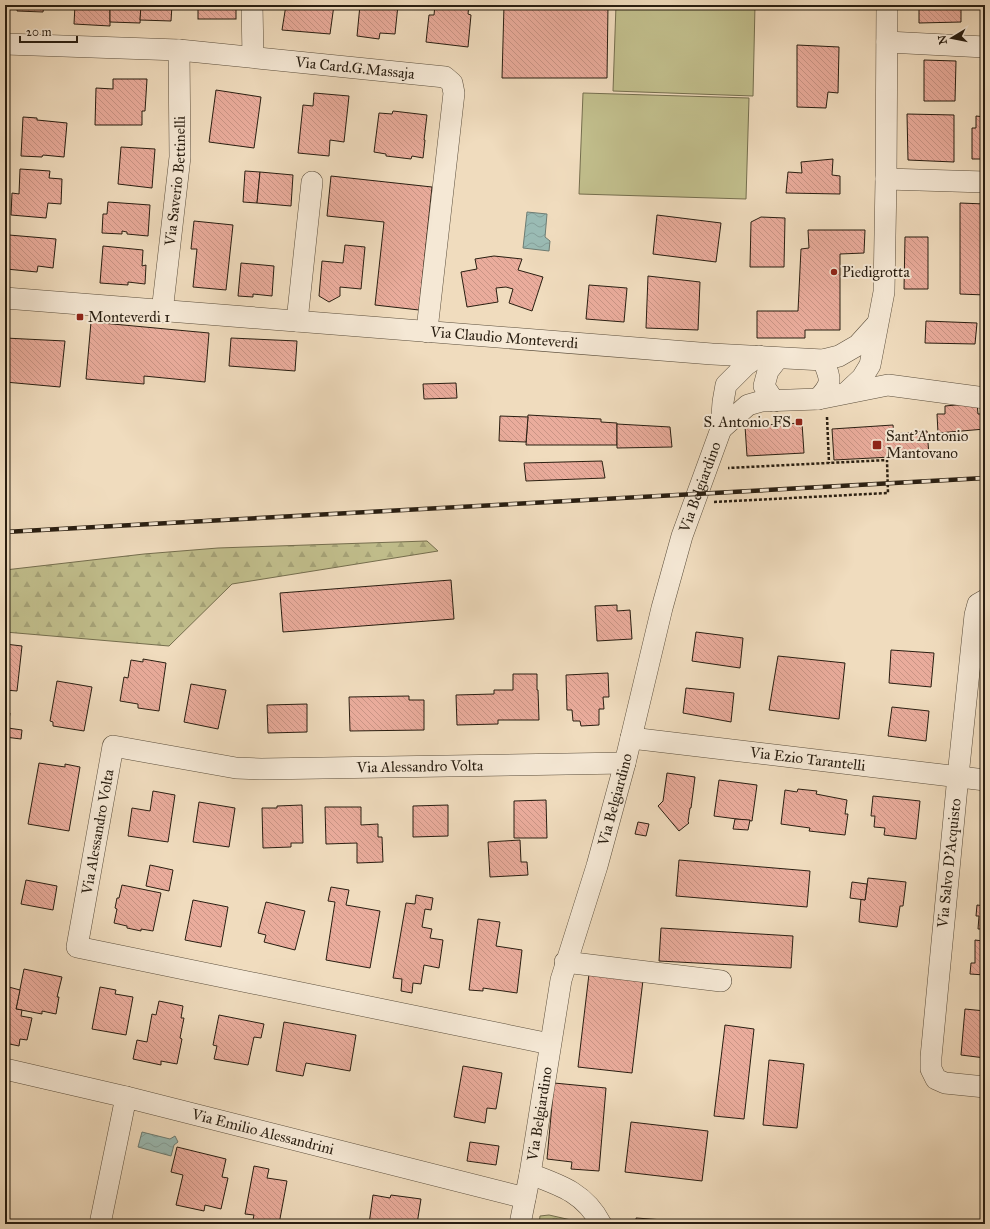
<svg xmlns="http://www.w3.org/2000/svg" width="990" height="1229" font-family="'IM FELL Great Primer',serif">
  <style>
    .forest { fill: url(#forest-firs); stroke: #756e4e }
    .park { fill: url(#park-crowns); stroke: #756e4e }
    .pitch { fill: #c1be8c; stroke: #756e4e }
    .water { fill: url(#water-waves); stroke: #6d7c73 }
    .building { fill: url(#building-back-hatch); stroke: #291e11 }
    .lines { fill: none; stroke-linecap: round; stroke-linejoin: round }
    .minor-casing { stroke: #5b4e3c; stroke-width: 22 }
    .path { stroke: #291e11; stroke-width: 2.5; stroke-dasharray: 3 2; stroke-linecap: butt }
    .minor { stroke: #f5e8d5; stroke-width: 21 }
    .rail-casing { stroke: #291e11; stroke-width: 4.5 }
    .rail { stroke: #f5e8d5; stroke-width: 3; stroke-dasharray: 9; stroke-linecap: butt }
    .poi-dot { fill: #8f2418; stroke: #f5e8d5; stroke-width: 1.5 }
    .labels { text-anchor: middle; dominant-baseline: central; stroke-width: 4; stroke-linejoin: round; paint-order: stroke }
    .street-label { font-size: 15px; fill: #291e11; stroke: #f5e8d5 }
    .poi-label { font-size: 15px; fill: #291e11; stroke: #f5e8d5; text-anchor: start }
  </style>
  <defs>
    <pattern id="forest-firs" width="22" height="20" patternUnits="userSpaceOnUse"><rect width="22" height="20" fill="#c1be8c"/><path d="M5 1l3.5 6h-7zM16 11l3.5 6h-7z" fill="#a6a378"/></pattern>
    <pattern id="park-crowns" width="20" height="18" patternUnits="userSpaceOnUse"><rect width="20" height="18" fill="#c1be8c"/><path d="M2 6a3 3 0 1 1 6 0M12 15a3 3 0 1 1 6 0" fill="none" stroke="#a6a378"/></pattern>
    <pattern id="water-waves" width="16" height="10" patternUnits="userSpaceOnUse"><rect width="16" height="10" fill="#9abbb4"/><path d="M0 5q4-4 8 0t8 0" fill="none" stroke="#85a09a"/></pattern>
    <pattern id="building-back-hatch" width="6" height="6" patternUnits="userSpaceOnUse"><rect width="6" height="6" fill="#eaac9c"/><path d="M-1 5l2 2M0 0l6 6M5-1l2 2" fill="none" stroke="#c99485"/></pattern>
  </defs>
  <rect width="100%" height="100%" fill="#f0dcbe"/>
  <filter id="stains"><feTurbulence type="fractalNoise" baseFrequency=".005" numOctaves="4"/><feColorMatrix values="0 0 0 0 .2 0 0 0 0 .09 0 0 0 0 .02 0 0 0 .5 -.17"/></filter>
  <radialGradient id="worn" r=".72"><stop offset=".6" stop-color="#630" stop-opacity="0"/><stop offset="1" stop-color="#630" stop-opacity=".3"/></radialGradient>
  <!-- forest -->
  <path class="forest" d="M427,541L438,551L232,584L169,646L5,632V570L144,554L218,548Z"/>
  <!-- park -->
  <path class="park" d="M549,1215L571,1220L577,1224H539L540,1216Z"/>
  <!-- pitch -->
  <g class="pitch">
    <path d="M616,5H755L753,96L613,91Z"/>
    <path d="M583,93L749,98L746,199L579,194Z"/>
  </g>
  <!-- water -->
  <g class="water">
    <path d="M527,212L547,214L545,237L550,241L549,251L523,248Z"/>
    <path d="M142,1132L170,1139L175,1136L178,1142L174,1145L171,1156L138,1147Z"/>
  </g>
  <!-- building -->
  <g class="building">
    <path d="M18,5H44L43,12L17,11Z"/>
    <path d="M75,5H110V26L74,24Z"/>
    <path d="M107,5H141L140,23L110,22V5Z"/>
    <path d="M141,5H172L171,21L140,20Z"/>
    <rect x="198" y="5" width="38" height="14"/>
    <path d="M286,5H334L330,34L282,30Z"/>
    <path d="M360,5H398L395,34L380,33L379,39L357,36Z"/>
    <path d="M435,5H469L468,14L471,15L468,47L426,42L429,15H434Z"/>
    <path d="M504,5H608L607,78H502Z"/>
    <path d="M919,5H961V22L919,23Z"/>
    <path d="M797,45L839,47L838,93L828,92L826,108L797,107Z"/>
    <path d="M924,60L956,61L955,101H924Z"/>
    <path d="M984,71H985V102H982Z"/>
    <path d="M113,79H147L145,111H142V125H95L96,88L113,89Z"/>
    <path d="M216,90L261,97L254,148L209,142Z"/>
    <path d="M314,93L349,96L344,142L330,140L329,156L298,153L303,105L313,106Z"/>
    <path d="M393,111L427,115L424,140H425L423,158L412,156L411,159L386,156V154L374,152L379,113L392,114Z"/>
    <path d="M907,114L954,115V162L908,160Z"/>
    <path d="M976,116L985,117V159H972V128H976Z"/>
    <path d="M23,117L37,118V120L67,123L64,157L43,155L42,157L21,156Z"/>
    <path d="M121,147L155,149L152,188L118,184Z"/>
    <path d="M833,159L832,175L840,176V194L786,193L788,172L802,173L801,162Z"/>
    <path d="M20,169L50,171L49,178L62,179L61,204L48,203L46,218L11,215L12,193L19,194Z"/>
    <path d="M245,171L260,172L257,203L243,202Z"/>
    <path d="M260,172L293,175L291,206L257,203Z"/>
    <path d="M331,176L432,187L419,310L375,305L384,222L327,216Z"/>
    <path d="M108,202L150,205L148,236L127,234V232L122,231V234L102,233L103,214H107Z"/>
    <path d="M960,203L985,204V295L960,294Z"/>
    <path d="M657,215L721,223L716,262L653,254Z"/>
    <path d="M761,217L785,218L784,267H750L751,222Z"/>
    <path d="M194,221L233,225L226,290L193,287L197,249H191Z"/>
    <path d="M808,230H865L864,253L840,254V330H805V338H757V311H798L801,249L809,248Z"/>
    <path d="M9,235L56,239L53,268L38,266L37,272L6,269Z"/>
    <path d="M905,237H928V289H904Z"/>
    <path d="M345,245L365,247L361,289L340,287V296L329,302L319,296L322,261L343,263Z"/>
    <path d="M103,246L143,250L142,266L146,265L145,284L128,282V285L100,283Z"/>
    <path d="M494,256L522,259L518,270L543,277L532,311L509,303L513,289L506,287L496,288L498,302L467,307L461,272L477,269L475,259Z"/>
    <path d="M241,263L274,266L272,296L253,294V297L238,296Z"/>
    <path d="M648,276L700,282L698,330L646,328Z"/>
    <path d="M589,285L627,288L624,322L586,319Z"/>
    <path d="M926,321L977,323L975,344L925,343Z"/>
    <path d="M91,322L209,333L205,382L144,376V384L86,379Z"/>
    <path d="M5,338L65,341L60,387L5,382Z"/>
    <path d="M231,338L297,341L295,371L229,366Z"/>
    <path d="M456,383L457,398L424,399L423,384Z"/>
    <path d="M977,403L978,414H984L985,429L938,433L937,414H945V406Z"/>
    <path d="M528,415L601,419V422L617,423V445H526Z"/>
    <path d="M500,416L528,417L526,442L499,441Z"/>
    <path d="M802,423L804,453L747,456L745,426Z"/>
    <path d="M617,424L670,427L672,447L617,448Z"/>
    <path d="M893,425L894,434L927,431L929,455L834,460L832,429Z"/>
    <path d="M602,461L605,478L526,481L524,463Z"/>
    <path d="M451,580L454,619L283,632L280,593Z"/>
    <path d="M617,605V611L630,610L632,639L597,641L595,606Z"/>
    <path d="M696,632L743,638L740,668L692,661Z"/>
    <path d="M5,644L22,646L17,691L5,690Z"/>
    <path d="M891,650L934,653L931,687L889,683Z"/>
    <path d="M778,656L845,663L839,719L769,710Z"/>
    <path d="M143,659L166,663L159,711L138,708V704L120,701L124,677L128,678L131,660L143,662Z"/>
    <path d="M608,673L609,697H603L604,709H599V725L581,726L580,721H573L572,710H567L566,675Z"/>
    <path d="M513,674H537V690H538L539,720H498V724L457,725L456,695L494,694V690H513Z"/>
    <path d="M57,681L92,687L84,731L53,726V722L50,721Z"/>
    <path d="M191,684L226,690L218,729L184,722Z"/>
    <path d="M686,688L734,693L731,722L683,713Z"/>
    <path d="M409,696V700H424V730L350,731L349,697Z"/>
    <path d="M307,704V732L268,733L267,705Z"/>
    <path d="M892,707L929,711L926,741L888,736Z"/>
    <path d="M5,713H10L8,728L22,730L21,739L5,737Z"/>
    <path d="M39,763L65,767V764L80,767L69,831L28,824Z"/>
    <path d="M667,773L695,777L691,808H690L688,822L689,823L679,831L658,806L663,801Z"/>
    <path d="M719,780L757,785L752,821L714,816Z"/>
    <path d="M798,789L817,791L816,794L847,800L845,814H848L845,835L809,831L810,828L781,824L785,790L797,792Z"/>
    <path d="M153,791L175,795L168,842L128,836L132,808L150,811Z"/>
    <path d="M873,796L920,801L916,839L884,835L885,828L874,827L875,816H871Z"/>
    <path d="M546,800L547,838H514V801Z"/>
    <path d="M199,802L235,808L229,847L193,842Z"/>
    <path d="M302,805L303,843H291V847L263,848L262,808H277V806Z"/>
    <path d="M448,805V836L413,837V806Z"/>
    <path d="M325,807H361V825L378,824V837H382L383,862L357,863V843L326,844Z"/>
    <path d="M735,819L750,820L748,830L733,829Z"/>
    <path d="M638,822L649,824L646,836L635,834Z"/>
    <path d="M520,840L521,862H527L528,875L490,877L488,842Z"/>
    <path d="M679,860L810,871L807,907L676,896Z"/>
    <path d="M150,865L173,870L169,891L146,886Z"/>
    <path d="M868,878L906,882L903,906H900L897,927L859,922L861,899L865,900Z"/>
    <path d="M26,880L57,886L53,910L21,904Z"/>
    <path d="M852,882L867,884L865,900L850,898Z"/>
    <path d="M122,885L161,893L153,931L141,929V931L127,928V926L114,923L117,909L115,908L117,898H119Z"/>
    <path d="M331,887L349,890L346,905L380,911L370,968L326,960L335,902L328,901Z"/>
    <path d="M416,895L433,898L431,910L425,909L422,927L432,929L430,938L443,940L439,968L424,965L421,984L413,983L412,993L401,991L402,979L393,978L406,903L415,904Z"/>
    <path d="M193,900L228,907L221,947L185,940Z"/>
    <path d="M266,902L305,911L295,950L264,942L266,935L258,933Z"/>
    <path d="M977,905L985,906V975L970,974L971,963H975V940L983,941L984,929H978L979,916H976Z"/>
    <path d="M478,919L500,922L496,946L522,950L517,993L483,988V991L469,990Z"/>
    <path d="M661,928L793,936L791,968L659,961Z"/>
    <path d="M24,969L62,977L57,997H59L56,1014L42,1011V1014L16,1009Z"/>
    <path d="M589,974L643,980L632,1073L578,1067Z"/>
    <path d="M5,986L20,990L16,1009L22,1010L21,1016L32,1018L27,1040L20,1039L19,1046L5,1043Z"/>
    <path d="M100,987L116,990L115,994L133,997L126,1035L92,1029Z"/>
    <path d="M159,1001L183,1006L181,1018H184L180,1038L182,1039L177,1064L161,1061V1065L133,1059L137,1040L147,1042L152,1014L156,1015Z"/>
    <path d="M965,1009L985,1011V1058L961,1055Z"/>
    <path d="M219,1015L264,1024L261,1038L254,1037L248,1065L214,1059L217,1046L213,1045Z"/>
    <path d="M284,1022L356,1035L350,1071L306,1063L303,1076L276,1071Z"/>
    <path d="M725,1025L754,1029L744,1119L714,1116Z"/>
    <path d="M769,1060L804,1064L797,1128L763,1125Z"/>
    <path d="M463,1066L502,1073L496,1109L487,1108L485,1123L454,1117Z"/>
    <path d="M554,1083L606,1088L599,1171L571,1169L572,1162L547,1159Z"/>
    <path d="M631,1122L708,1131L702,1181L625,1172Z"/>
    <path d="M470,1142L499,1146L496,1165L467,1161Z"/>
    <path d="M177,1147L226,1159L222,1177L228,1178L221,1209L205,1205L204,1211L176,1205L183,1175L171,1172Z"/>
    <path d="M254,1166L269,1169L267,1178L287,1181L279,1224H252L254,1215L245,1214Z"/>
    <path d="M373,1195L390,1198L391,1195L421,1199L417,1224L396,1221L395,1224H369Z"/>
    <path d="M636,1218L678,1221V1224H636Z"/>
  </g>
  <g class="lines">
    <defs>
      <g id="minor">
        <path d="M252,5L253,57"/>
        <path d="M887,42L985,47"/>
        <path id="s1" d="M5,44L179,50L445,77L452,83L454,93L428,321V332"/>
        <path d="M886,179L985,182"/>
        <path id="s2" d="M5,298L712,354L823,360L839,356L858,345L877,324"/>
        <path id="s3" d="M162,312L180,157L179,50"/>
        <path d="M297,321L312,182"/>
        <path d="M847,392L862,378L870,365L884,292L886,179L887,5"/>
        <path d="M818,399C833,383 831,380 823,360"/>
        <path d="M774,401L764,386L768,371L778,358"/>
        <path d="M721,429L748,405L762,401L818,399L888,385L985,398"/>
        <path d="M985,600L978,604L975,615L958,776L931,1057V1069L936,1079L945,1083L985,1087"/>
        <path id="s4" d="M631,738L985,780"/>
        <path d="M565,962L721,981"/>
        <path id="s5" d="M550,1044L77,947L113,746L236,768L261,769L625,763"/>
        <path d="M5,1069L126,1097"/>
        <path d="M530,1174C560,1185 585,1193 601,1224"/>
        <path id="s6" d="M100,1224L126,1097L525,1198"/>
        <path id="s7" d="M520,1224L530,1174L561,980L597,866L625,763L662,608L682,536L721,429L723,402L726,385L746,365L759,356"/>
      </g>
    </defs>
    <!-- minor casing -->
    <use href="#minor" class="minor-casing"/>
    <!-- path -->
    <g class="path">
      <path d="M827,417L829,463"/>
      <path d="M714,502L888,493L887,460L728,468"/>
    </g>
    <!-- minor -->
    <use href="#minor" class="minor"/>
    <defs>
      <path id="rail" d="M5,532L985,478"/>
    </defs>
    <!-- rail casing -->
    <use href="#rail" class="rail-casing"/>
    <!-- rail -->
    <use href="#rail" class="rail"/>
  </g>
  <!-- markers -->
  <g class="poi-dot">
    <circle cx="834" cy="272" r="4"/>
    <rect x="76" y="313" width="8" height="8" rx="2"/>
    <rect x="795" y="418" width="8" height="8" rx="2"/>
    <rect x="872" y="440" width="10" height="10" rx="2"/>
  </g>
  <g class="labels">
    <!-- street labels -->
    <g class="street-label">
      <text stroke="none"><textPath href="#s1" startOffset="351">Via Card.G.Massaja</textPath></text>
      <text stroke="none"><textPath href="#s3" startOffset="132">Via Saverio Bettinelli</textPath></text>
      <text stroke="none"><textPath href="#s2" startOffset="501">Via Claudio Monteverdi</textPath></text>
      <text stroke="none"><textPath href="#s7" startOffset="760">Via Belgiardino</textPath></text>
      <text stroke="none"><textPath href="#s4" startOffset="178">Via Ezio Tarantelli</textPath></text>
      <text stroke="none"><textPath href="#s5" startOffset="996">Via Alessandro Volta</textPath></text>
      <text stroke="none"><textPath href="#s7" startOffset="436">Via Belgiardino</textPath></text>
      <text stroke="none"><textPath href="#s5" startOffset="600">Via Alessandro Volta</textPath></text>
      <text transform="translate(949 863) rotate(-84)">Via Salvo D'Acquisto</text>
      <text stroke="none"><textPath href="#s7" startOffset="112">Via Belgiardino</textPath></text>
      <text stroke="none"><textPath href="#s6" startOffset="271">Via Emilio Alessandrini</textPath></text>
    </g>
    <!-- poi labels -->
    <g class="poi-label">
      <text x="842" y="272">Piedigrotta</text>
      <text x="88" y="317">Monteverdi 1</text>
      <text x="791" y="422" text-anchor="end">S. Antonio FS</text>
      <text x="886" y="436">Sant’Antonio<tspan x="886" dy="17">Mantovano</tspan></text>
    </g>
  </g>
  <!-- margin -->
  <rect width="990" height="1229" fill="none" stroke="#f0dcbe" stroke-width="20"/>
  <rect x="6" y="6" width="978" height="1217" fill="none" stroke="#291e11" stroke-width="2"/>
  <rect x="10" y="10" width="970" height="1209" fill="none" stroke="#291e11"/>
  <!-- north arrow -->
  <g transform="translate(952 38) rotate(260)" stroke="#f5e8d5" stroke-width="3" paint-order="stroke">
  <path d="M0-3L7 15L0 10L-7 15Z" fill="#291e11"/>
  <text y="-6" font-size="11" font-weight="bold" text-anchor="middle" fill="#291e11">N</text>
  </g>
  <!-- scale -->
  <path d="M20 36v6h57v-6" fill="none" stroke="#291e11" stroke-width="2"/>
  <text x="26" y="36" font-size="12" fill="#291e11" stroke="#f5e8d5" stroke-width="3" paint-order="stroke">20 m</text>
  <rect width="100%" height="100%" filter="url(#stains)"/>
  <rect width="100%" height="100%" fill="url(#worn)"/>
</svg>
